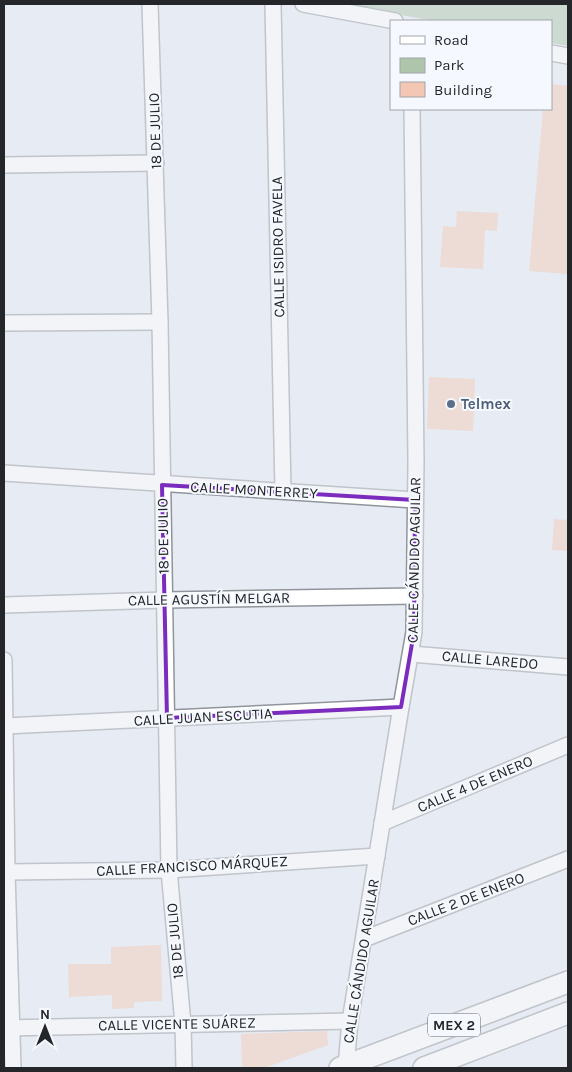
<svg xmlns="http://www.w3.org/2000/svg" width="572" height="1072" font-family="Karla,sans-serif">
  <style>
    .green { fill: #aec5ab }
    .building { fill: #f3c7b4 }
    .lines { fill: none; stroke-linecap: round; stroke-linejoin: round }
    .minor-casing { stroke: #90949b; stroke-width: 18 }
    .highway-casing { stroke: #90949b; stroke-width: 24 }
    .minor { stroke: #fff; stroke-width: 15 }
    .highway { stroke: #fff; stroke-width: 21 }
    .marked { fill: none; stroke: #7b2cbf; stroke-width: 4; stroke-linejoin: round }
    .service-dot { fill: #5c6f8a; stroke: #f5f9ff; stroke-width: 2 }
    .labels { text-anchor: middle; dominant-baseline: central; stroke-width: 4; stroke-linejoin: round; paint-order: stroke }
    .shield { fill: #f5f9ff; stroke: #636569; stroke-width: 1 }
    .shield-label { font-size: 14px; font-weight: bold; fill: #252629 }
    .street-label { font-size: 15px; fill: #252629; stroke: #f5f9ff }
    .service-label { font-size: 15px; font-weight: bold; fill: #4e5e75; stroke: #f5f9ff; text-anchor: start }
  </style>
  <rect width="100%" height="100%" fill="#e7ebf3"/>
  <!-- green -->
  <path class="green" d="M340,4H568V46L551,43V21H434Z"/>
  <!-- building -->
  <g class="building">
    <path d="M551,84L568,86V274L529,271L543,109H551Z"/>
    <path d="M457,211L498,213L497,231L485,230L483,269L440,267L443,226L456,227Z"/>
    <path d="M429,377L475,379L473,431L427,429Z"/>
    <path d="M554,519L568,520V551L552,550Z"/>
    <path d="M161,945L162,1001L134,1002V1008L112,1009V995L69,997L68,964H111V947Z"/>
    <path d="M327,1031L328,1045L264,1068H242L241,1034Z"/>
  </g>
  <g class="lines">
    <defs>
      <g id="minor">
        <path d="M150,4L160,322L169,870L183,1024L184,1068"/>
        <path d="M273,4L283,491"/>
        <path d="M303,4L395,21"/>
        <path d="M551,53L568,56"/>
        <path d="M4,165L156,163"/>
        <path d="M4,323L160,322"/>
        <path d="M4,473L415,500"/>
        <path d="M4,605L165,600L415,596"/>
        <path d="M411,654L568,667"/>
        <path d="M4,660L7,872L13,1068"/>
        <path d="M5,726L401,707"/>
        <path d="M382,823L568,745"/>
        <path d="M7,872L169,870L377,856"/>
        <path d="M364,939L568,859"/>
        <path d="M4,1028L350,1021"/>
        <path d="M346,1066L350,1021L401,707L414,632L416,461L412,109"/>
      </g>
      <g id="highway">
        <path d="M340,1068L568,982"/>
        <path d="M424,1068L568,1013"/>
      </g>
    </defs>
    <!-- minor casing -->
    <use href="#minor" class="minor-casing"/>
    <!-- highway casing -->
    <use href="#highway" class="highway-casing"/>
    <!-- minor -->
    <use href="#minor" class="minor"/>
    <!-- highway -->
    <use href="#highway" class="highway"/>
  </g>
  <!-- marked area -->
  <path d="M0 0H572V1072H0ZM162,485L415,500L414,632L401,707L167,718Z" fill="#e7ebf3" fill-opacity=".55" fill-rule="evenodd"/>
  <path class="marked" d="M162,485L415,500L414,632L401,707L167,718Z"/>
  <!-- markers -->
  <circle class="service-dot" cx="451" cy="404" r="5"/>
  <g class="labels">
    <!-- shield labels -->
    <rect class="shield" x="428" y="1013.5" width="52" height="23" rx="4"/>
    <g class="shield-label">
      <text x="454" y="1025">MEX 2</text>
    </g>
    <!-- street labels -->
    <g class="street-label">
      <text transform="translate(155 131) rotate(-92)">18 DE JULIO</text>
      <text transform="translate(278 247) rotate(-91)">CALLE ISIDRO FAVELA</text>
      <text transform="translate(254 490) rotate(3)">CALLE MONTERREY</text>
      <text transform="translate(163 536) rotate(-91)">18 DE JULIO</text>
      <text transform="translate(414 560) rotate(-89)">CALLE CÁNDIDO AGUILAR</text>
      <text transform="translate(209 599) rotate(-1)">CALLE AGUSTÍN MELGAR</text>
      <text transform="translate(490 660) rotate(5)">CALLE LAREDO</text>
      <text transform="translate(203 717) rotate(-3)">CALLE JUAN ESCUTIA</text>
      <text transform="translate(475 784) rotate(-23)">CALLE 4 DE ENERO</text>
      <text transform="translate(192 866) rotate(-3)">CALLE FRANCISCO MÁRQUEZ</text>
      <text transform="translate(466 899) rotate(-21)">CALLE 2 DE ENERO</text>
      <text transform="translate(175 941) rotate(-95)">18 DE JULIO</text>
      <text transform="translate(361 961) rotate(-81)">CALLE CÁNDIDO AGUILAR</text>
      <text transform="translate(177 1024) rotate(-1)">CALLE VICENTE SUÁREZ</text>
    </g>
    <!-- service labels -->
    <g class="service-label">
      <text x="461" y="404">Telmex</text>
    </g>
  </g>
  <!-- border -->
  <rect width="572" height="1072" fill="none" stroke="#252629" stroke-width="10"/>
  <!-- legend -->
  <rect x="390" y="20" width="162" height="90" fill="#f5f9ff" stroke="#a2a5a9"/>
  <rect x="400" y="36" width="25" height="8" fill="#ffffff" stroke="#a2a5a9"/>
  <text x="434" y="45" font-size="15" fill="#252629">Road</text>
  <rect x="400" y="58" width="25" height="15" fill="#aec5ab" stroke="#a2a5a9"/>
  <text x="434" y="70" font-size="15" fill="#252629">Park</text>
  <rect x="400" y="82" width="25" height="15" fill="#f3c7b4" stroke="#a2a5a9"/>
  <text x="434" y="95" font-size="15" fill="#252629">Building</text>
  <!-- north arrow -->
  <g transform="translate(45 1027)" stroke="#f5f9ff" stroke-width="4" paint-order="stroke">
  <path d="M0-4L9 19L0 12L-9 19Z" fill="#252629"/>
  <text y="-8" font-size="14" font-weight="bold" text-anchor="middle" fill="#252629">N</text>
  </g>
</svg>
